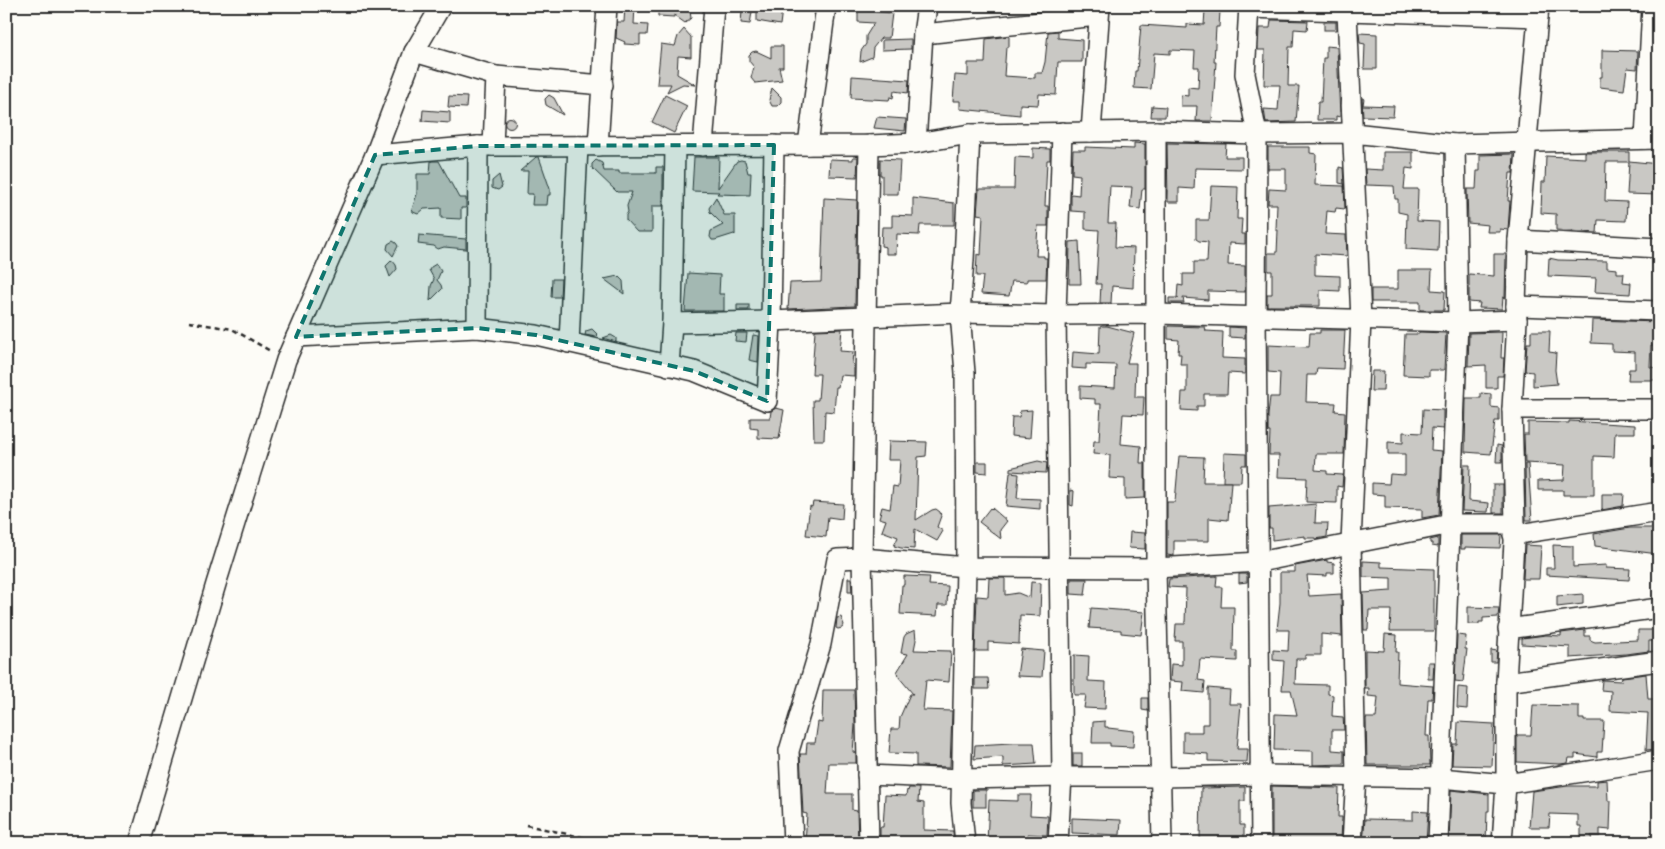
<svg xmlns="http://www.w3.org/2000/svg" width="1665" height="849" font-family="Sriracha,sans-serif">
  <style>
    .building { fill: #c9c8c4; stroke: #2b2b2b }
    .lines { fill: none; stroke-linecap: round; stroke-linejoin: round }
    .minor-casing { stroke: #2b2b2b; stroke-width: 22 }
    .path { stroke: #2b2b2b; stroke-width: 2.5; stroke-dasharray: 5 4; stroke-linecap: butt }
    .minor { stroke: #fdfcf7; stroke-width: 19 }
    .marked { fill: #0f766e; fill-opacity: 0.2; stroke: #0f766e; stroke-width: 4; stroke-dasharray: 10 6; stroke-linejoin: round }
  </style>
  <rect width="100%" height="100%" fill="#fdfcf7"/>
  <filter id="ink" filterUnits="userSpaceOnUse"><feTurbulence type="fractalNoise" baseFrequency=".02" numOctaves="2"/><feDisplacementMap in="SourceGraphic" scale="10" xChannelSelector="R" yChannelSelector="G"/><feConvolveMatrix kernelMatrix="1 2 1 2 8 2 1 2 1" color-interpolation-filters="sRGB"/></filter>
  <g filter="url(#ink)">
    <!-- building -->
    <g class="building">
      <path d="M625,6H635L634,24L648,25L647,35H640V45L624,44L625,42L616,38L617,22H624Z"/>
      <path d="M658,6H674V8L686,9L690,11L691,18L685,23L674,15V17L658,16Z"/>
      <path d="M757,6L782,9L780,25L757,21Z"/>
      <path d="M858,10L892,13L889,38H881L873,48L872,57L860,62L861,51L866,44V36L874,23L858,22Z"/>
      <path d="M1205,10L1220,11L1219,27H1216L1214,62H1216L1212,121H1196L1197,106H1181V95L1188,96V87L1198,88L1199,67H1194L1195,51L1170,50V54L1154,53L1151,89L1134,88L1135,71H1137L1141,25L1187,28V24L1204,25Z"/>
      <path d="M742,11L752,12L750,24L741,23Z"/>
      <path d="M1271,20L1308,21L1307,30L1294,29L1293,47H1289L1288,86H1299L1296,122L1266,123L1264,109L1278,110L1280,85H1264L1265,50H1258L1259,28H1270Z"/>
      <rect x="1324" y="22" width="12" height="8"/>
      <path d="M684,29L691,37V57L678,56L677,74L696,85L683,84L667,92L671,84H657L661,44L675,46L678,36Z"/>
      <path d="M1058,31V38L1082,40V62H1058L1056,95L1039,94L1038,105L1020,104V115L960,109V101H953L955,75L968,76V63H985L986,39L1009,36V47H1006L1004,76L1035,78V73H1042L1045,62L1048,32Z"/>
      <path d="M1359,33L1377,34V69H1364L1365,44L1360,43Z"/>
      <path d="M911,39V49L882,50V40Z"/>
      <path d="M771,46H783V67H779L782,80L755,83L751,78L754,67L749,61V55L752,52L756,51L771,58Z"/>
      <path d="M1326,46L1337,47L1340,117L1336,116V120H1317L1318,102H1321L1323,58H1326Z"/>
      <path d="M1602,50L1638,51L1637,69L1627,68L1624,90L1600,87V77H1602Z"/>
      <path d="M852,76L909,80L908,93L894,91L893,98L890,97L889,100L851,98Z"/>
      <path d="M772,88L781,97V102L777,106H772L769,100Z"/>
      <path d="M549,95L554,98L563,115L546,105L545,99Z"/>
      <path d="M665,95L687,106L674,133L652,122Z"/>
      <path d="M449,96L467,97L466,108L448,107Z"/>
      <path d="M1362,98H1364L1363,105L1394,106L1393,117L1363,116V117Z"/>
      <path d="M1152,106L1166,107L1165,117H1151Z"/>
      <path d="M423,110L450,112V123L422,121Z"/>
      <path d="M877,117L906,119L905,131L874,128Z"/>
      <circle cx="510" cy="123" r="5.5"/>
      <path d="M1134,143L1145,144V189H1142L1140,209L1130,208L1132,187L1110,186L1108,223H1116L1115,247L1134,248L1133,288L1112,286L1111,303H1100L1101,284H1096L1099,230L1085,229V212L1071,211V194L1079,195L1080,175L1072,174L1073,150H1085V147L1134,149Z"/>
      <path d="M1167,143L1226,144L1225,157H1242V169L1195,168L1194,189L1179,188V202H1168Z"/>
      <path d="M1268,147H1310V153L1316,154L1315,185L1344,186L1345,209L1336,208L1335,212L1327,211L1325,234L1346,235L1347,256L1315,254V275L1340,276V291L1320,290V306H1267V294H1272V271H1268V253H1277L1278,230H1276L1277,204H1268L1269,189L1286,190V169H1268Z"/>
      <path d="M1033,148L1050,149V160H1047L1045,206H1048V226H1038L1036,256H1044V258H1047L1046,279H1027V282L1012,281L1009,296L981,294L983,276H976L977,254L981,255L983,215L977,214L979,189H1014L1015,157L1033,158Z"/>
      <path d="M1383,152H1413V169L1406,168L1404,189H1418L1417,221L1439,222L1438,251L1406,249L1407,214L1398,212V199H1395L1394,186L1366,185L1365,169L1383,170Z"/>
      <path d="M1585,152H1629V161L1659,164V195L1627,194L1629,162H1606L1605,201L1627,202L1626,221L1598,220L1597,233L1556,230V214L1541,213L1542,182H1545L1546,156L1585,158Z"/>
      <path d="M1514,154L1513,173H1510L1508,201H1510L1508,230L1500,229V232H1487L1488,225L1468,223L1467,189H1476L1477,171H1480V155Z"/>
      <path d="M536,157H539L550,189V195H548L547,205H532L533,194H527L528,171H520Z"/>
      <path d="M694,157H719L718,188L737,161L741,160L745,161L748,173H751L750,195L717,194L719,192L692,191Z"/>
      <path d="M853,157H858L857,177L829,176L830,159L853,160Z"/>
      <path d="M880,159L900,160L898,194H882V175H880Z"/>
      <path d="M596,160L602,163L604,171H619V173H656V167H663V206H652V232H637L626,220V215L628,212L627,206L632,192H617L592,168V164Z"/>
      <path d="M431,161H439L459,198H466V208H461V219L441,218V208L424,209L418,214L413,212L412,209L417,194V174H430Z"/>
      <path d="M1339,167L1343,168L1344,184L1339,183Z"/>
      <path d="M499,175L502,187L498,190L492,188V181Z"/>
      <path d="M1211,186L1238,187L1237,219H1242L1241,234H1245V244L1229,243L1228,265L1245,266V292L1208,291V300L1183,298L1184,303H1169V298H1179H1177L1178,285L1183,286V274H1194V262H1207L1208,242L1199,241L1196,239V220H1209Z"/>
      <path d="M716,197L724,215H735V235L734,234L715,240H712L710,237L711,231L723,225L710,212L709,208Z"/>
      <path d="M824,198L857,200L855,306L788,309L790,283L821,282Z"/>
      <path d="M913,198L954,203V225H920L919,235L897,234L896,254H886V247L881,246L882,227H892V215L913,216Z"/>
      <path d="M419,235L466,239V249L444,247L438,249L434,246L418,244Z"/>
      <path d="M393,241L396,243L398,246L393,256L387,249L388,244Z"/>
      <path d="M1079,241L1081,284H1069L1070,242Z"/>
      <path d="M1494,254H1506L1505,298L1503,297L1502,309L1479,308L1480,303L1469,302V274L1494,276Z"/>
      <path d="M1549,258L1558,260L1607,261V268L1617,269V273H1624L1623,282L1631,283L1630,294L1595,292L1596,278L1548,276Z"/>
      <path d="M392,260L396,265L397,269L390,277L386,266Z"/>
      <path d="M436,264L441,271L437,280L441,285L442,289L430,301L431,286L434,279L429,270L431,267Z"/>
      <path d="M1398,270H1432L1431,290L1445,291L1444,310H1420V302H1371V289H1398Z"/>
      <path d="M688,273L720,275L719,294H724V311H685Z"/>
      <path d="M618,276L623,281L624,294L604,279Z"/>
      <path d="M552,279H561L560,297H551Z"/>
      <rect x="737" y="305" width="12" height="5"/>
      <path d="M1592,320L1659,322V346L1651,345L1650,367L1659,368V380H1628L1629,369H1635V352L1612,351V344L1591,343Z"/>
      <path d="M1102,326H1107L1134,333L1127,363H1136L1135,397H1144L1143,415L1123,414L1121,444L1141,446L1140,463H1145V498L1125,499V479L1109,478L1110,455L1093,454L1094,441H1099L1101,404H1095V399L1080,398V386L1115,388L1116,365L1086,364V369L1072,368L1073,352L1099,354L1100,327Z"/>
      <path d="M1168,326L1205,327L1206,331L1223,332L1222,358L1245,359V374L1228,373L1227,394H1204V406H1197V411L1181,410L1182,392H1187V364H1180L1181,354H1178L1179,340L1168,339Z"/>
      <path d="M1229,327L1245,328V338L1229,337Z"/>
      <path d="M592,329L598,335L596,337L585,335L586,331Z"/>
      <path d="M842,329L840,351L853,352L852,364L854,365V376L840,375L838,387H836L834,412L825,411L824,440H814L813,400H818L820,374H812L815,330Z"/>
      <path d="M1320,330H1345L1343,369L1317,368L1316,375H1307L1306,402L1336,403L1335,411L1345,412L1344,454H1316L1315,470L1327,471V474L1343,475L1342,487L1337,486V503L1306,502L1307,478L1278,477L1279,455H1269L1270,432H1268V415L1270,397H1279L1280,373L1268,372V345L1309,347L1310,333H1320Z"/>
      <path d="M1531,331H1550L1549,352L1556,353L1555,370L1557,384L1533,386V372L1525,371L1527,343H1531Z"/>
      <path d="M1419,332L1446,333L1444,370H1429V376L1403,375L1405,334H1419Z"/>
      <path d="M1502,332L1501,358H1504L1503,376H1497V388H1486V365L1468,366L1469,333Z"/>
      <path d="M736,333H747L746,342L735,341Z"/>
      <path d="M611,335L616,338V342L603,338Z"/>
      <path d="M753,335L759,336L758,362L749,360Z"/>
      <path d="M1372,371H1384L1383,391H1371Z"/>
      <path d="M1481,393L1491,394V407L1499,408V421H1495L1491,454L1465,452L1466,398H1481Z"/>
      <path d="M776,408L784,410L779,439L758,438V429L750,428V418H770L771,411Z"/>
      <path d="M1423,409L1443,410V429L1432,428L1431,450L1442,451L1439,515L1422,518V509L1385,508V495L1372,494V483L1389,484L1390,474L1405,475V454H1388V442L1403,443V432L1422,433Z"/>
      <path d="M1032,410L1030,438L1011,436L1012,417H1019L1020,411Z"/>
      <path d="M1569,421L1635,425V433H1615L1614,457L1594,456V495H1563V490H1538V481L1564,480L1565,465L1525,463L1524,434H1528V422L1569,423Z"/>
      <path d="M889,441L927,442L926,456L918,457L916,520L932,510L936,509L940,512L941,516L937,527L943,531L937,541L915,529L914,549L901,548L894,546L898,537L882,531L886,520L879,518L882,507L890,509L893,486L898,487L900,460H888Z"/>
      <path d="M1497,445L1502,446V462H1496Z"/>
      <path d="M1224,453L1246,454V465H1242L1241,482H1223Z"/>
      <path d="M1179,456L1204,457L1203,482H1231L1228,520L1209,518V541H1174V556L1167,555V502H1175Z"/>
      <path d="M1038,461L1047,463L1046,473L1010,471V468Z"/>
      <path d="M977,462H987V473L977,472Z"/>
      <path d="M1525,464H1528L1532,520H1526Z"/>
      <path d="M1464,465H1470L1469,501L1489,503L1488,512L1462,511Z"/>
      <path d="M1010,473L1019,474L1017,498L1040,499V509L1006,506Z"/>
      <rect x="1493" y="485" width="10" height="28"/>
      <path d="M1070,490L1074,491L1073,506L1070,505Z"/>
      <path d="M1602,494H1624L1623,506L1602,510Z"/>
      <path d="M813,502L843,504L842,519L828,517L826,537L806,535L810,506L812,507Z"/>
      <path d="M1316,504L1315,523H1328L1327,537L1316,539V538H1305V536L1272,540V528H1269V508Z"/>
      <path d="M990,508L991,509L992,508L1007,521L1000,530L1001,539L979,522Z"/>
      <path d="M1630,528H1657L1658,554L1595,546L1594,534Z"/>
      <path d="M1130,532L1145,533V549L1129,548Z"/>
      <path d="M1461,535H1501L1500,548L1465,547V549H1461Z"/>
      <path d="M1438,538V547L1432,546V543H1430V540Z"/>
      <path d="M1525,545L1541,546L1539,579H1523Z"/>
      <path d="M1553,545L1573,546V567L1606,565V568L1630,569L1629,580L1546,575V568H1554Z"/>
      <path d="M1327,560V562L1334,563V573H1327V576L1307,575L1309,596L1341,594L1342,636L1321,634V655H1305V659H1296L1295,684L1328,685V694L1333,695L1332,716L1343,717L1344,730H1332V750L1344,751V764L1313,765V751L1274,750L1275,714L1297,715L1291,690H1282L1284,661L1273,660V650L1288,651L1289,630H1277L1280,603V572H1295V566Z"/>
      <path d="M1363,561L1381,562V567L1434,569V631H1390L1391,610H1369L1368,630H1364L1363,593L1391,591V578L1363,577Z"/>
      <path d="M1239,574H1247V582L1239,583Z"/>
      <path d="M904,576L930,577L929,585L948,586L947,605H938L937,616L900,614L902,585H904Z"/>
      <path d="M1217,576L1216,587H1222L1221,607H1234L1233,651H1237V661L1200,659L1198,680L1205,681L1204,693L1182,691L1183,682L1170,681L1171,664L1182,665V641H1175L1176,624H1185L1186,588L1168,587L1169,579Z"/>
      <path d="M848,578H851L852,592H848Z"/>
      <path d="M989,578H1005V595L1018,593L1030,598L1031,582L1041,583L1040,616L1020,615L1019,644L988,642V651H975L977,596L988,597Z"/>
      <path d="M1071,579H1087L1085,595L1071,594Z"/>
      <path d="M1583,594V604L1557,607V596Z"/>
      <path d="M1468,607L1499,608L1498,617L1483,618V622H1479V624H1468Z"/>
      <path d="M1091,608L1144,612L1141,635L1121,633V630L1089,628Z"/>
      <path d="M841,617L844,625L842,628L838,629L836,628L837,618Z"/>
      <path d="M915,630L916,640L914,650L951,651L949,682L926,680L923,710L952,711L950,767L916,766V754L889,753L891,729H899L900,717L910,694H913L898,676L897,672L908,654L901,653L904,637L906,634Z"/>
      <path d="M1585,630V636H1590V640L1595,642L1638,640V630H1653V641H1649V651L1626,654L1570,658V647L1522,644V638L1546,635L1561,636V633Z"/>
      <path d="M1385,634L1397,635L1396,652H1398L1397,683L1433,686L1432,699H1428L1426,736H1429L1430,765H1367L1366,718H1376L1378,697L1368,696L1369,688H1365V650L1384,651Z"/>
      <path d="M1457,635L1466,636L1465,649H1467L1463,682L1455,681Z"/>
      <path d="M1021,649L1044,651L1042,677L1017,676Z"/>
      <path d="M1491,650L1497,651L1496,662H1491Z"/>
      <path d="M1074,655L1089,656L1088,681L1106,682L1105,709L1084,708L1086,695H1074Z"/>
      <path d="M1428,662H1434L1433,679H1428Z"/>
      <path d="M1646,674L1648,699H1659V749L1646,750L1648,713L1610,711L1611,691L1601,690L1602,680L1621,681L1622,677Z"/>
      <path d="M975,678H988L989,689H975Z"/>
      <path d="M1458,687L1468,688L1467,709L1457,708Z"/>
      <path d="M1208,688L1230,690L1229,704H1241L1237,749H1248L1247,762L1208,761V754L1183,752V732H1202V724H1208Z"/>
      <path d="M823,690H854L855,725L853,752L856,753V763H829L827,794H852V810L857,811L858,843H805L807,814L803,813L800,754H806L807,743H815L818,722L822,723Z"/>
      <path d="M1142,698H1148V711L1142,710Z"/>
      <path d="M1533,705L1579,706V719H1584V721H1604L1602,752H1597V757L1575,754V758H1569L1568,763L1560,764L1517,762V735H1531Z"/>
      <path d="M1105,721V727H1108V728L1134,731L1133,747L1110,746V743H1092L1093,722Z"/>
      <path d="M1458,722L1494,724L1492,766L1452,765L1453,744H1457Z"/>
      <path d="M1011,743H1034L1036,764L1003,766V757L974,759L975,745Z"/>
      <rect x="1073" y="753" width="9" height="13"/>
      <path d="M1607,780L1608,801H1611L1610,830L1600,829V836H1591L1592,843H1581V826H1578V815L1550,814L1549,827H1529L1532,791L1568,786H1597V781Z"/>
      <path d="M1272,786L1339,788L1338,817H1342L1341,843H1272Z"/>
      <path d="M1245,787V801H1240V825H1244V843L1200,841L1201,788Z"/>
      <path d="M909,788H919L918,802L924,803V830L953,831L954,843H880V827H883L885,795L906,796L907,790L908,791Z"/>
      <rect x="973" y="790" width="13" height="17"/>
      <path d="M1451,790L1489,794V811H1487L1486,843H1449Z"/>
      <path d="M1018,795H1031L1030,815L1048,816L1047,835L1028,834L1027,843H987L989,800L1018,801Z"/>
      <path d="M1413,811L1428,812L1426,843H1363L1365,819L1413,820Z"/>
      <path d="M1072,818L1121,820L1120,835L1072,833Z"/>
    </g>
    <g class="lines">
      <defs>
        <g id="minor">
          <path d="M1249,6L1245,74L1257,134L1256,317L1261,843"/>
          <path d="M1349,6L1347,12L1361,319L1351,543L1356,776L1352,843"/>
          <path d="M1249,8L1538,17"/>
          <path d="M923,34L1098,16"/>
          <path d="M414,52L496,76L603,85"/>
          <path d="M1156,131V568L1162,843"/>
          <path d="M1091,132L1100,6"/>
          <path d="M1645,139L1652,6"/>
          <path d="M916,143L923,34L927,6"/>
          <path d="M808,145L826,6"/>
          <path d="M493,146L496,76"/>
          <path d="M598,146L607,6"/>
          <path d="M703,146L714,6"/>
          <path d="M375,155L478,146L869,145L916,143L970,134L1156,131L1257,134L1353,133L1455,144L1659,139"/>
          <path d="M1518,240L1659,248"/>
          <path d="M1516,306L1659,311"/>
          <path d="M672,323L771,321L960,313L1056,315L1156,314L1458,322L1517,320"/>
          <path d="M477,328L478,146"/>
          <path d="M296,337L477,328L536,335L694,371L767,401L771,321L774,145"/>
          <path d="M569,343L578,146"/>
          <path d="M669,366L672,323L675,146"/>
          <path d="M1512,409H1659"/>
          <path d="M1513,535L1659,512"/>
          <path d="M1508,629L1659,608"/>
          <path d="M1506,682L1659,661"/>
          <path d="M867,775L962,779L1062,777H1161L1261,775L1440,778L1506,784L1659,760"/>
          <path d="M139,843L216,584L286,360L375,155L414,52L441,6"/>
          <path d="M793,843L789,751L821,644L837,559L862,558L966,567L1156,568L1259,562L1451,524H1515"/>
          <path d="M869,843L862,558L869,145"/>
          <path d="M965,843L961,803L966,567L965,373L960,313L964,260L970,134"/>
          <path d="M1058,843L1062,777L1056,315L1062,132"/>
          <path d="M1438,843L1458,322L1455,144"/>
          <path d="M1502,843L1506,784V682L1515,524L1512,409L1517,320L1516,306L1518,240L1539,6"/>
        </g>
      </defs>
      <!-- minor casing -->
      <use href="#minor" class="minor-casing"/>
      <!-- path -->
      <g class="path">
        <path d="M189,322L232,329L272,352"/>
        <path d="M526,825L609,843"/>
      </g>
      <!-- minor -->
      <use href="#minor" class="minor"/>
    </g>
  </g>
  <!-- marked area -->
  <path class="marked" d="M774,145L767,401L694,371L536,335L477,328L296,337L375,155L478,146Z"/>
  <!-- margin -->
  <rect width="1665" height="849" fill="none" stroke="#fdfcf7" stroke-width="25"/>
  <rect x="12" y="12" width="1640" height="824" fill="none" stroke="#2b2b2b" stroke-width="2" filter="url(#ink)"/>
</svg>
